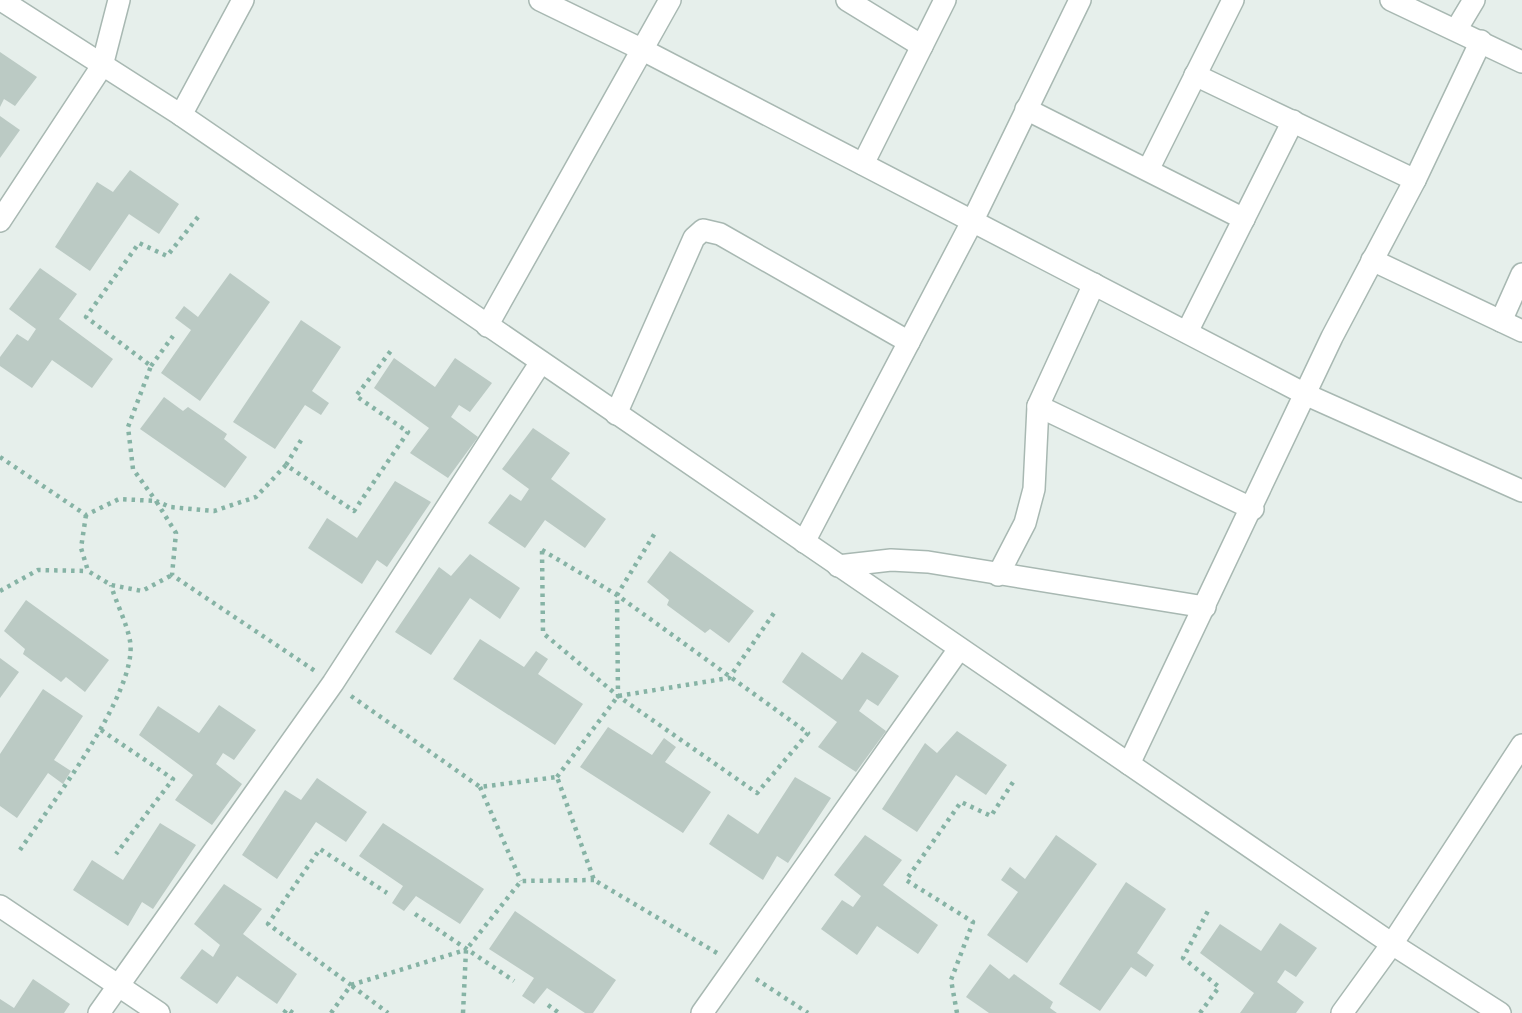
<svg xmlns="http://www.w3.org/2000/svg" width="1522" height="1013" font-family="Jost,sans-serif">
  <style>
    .building { fill: #bbcac4 }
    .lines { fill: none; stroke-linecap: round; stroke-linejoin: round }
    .minor-casing { stroke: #a8b8b2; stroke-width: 24 }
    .path { stroke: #86b3a5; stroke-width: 4.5; stroke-dasharray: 3.5 5; stroke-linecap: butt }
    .minor { stroke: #fff; stroke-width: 21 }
  </style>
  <rect width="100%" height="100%" fill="#e6efeb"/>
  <!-- building -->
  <g class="building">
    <path d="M0,52L37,77L15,106L4,99L0,107Z"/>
    <path d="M0,116L20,130L0,158Z"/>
    <path d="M130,170L179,204L159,234L129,214L90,271L55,247L97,182L113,192Z"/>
    <path d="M40,268L77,294L59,319L113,359L92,388L52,360L32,388L0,366V357L17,334L28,341L36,329L9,309Z"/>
    <path d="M230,273L270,302L200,401L161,373L191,330L175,318L184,306L198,317Z"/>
    <path d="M301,320L341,347L312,391L329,403L321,415L305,405L275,449L233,422Z"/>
    <path d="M394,358L435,387L455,358L492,383L470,412L459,405L451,417L478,437L448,478L410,453L429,428L374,388Z"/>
    <path d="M164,397L183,411L188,407L227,434L224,439L247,457L225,488L140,429Z"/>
    <path d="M533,428L570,453L551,479L606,519L585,548L545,520L525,548L488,523L510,494L521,501L529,489L502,469Z"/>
    <path d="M395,481L431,502L387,567L377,560L362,584L308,548L327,518L357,538Z"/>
    <path d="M670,551L754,611L729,643L710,629L705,633L667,605L669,600L647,582Z"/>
    <path d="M470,554L520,588L500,619L470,598L431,655L395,632L439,567L451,576Z"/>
    <path d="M26,600L109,660L85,692L66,677L61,682L23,654L25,649L4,631Z"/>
    <path d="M480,639L524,667L536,651L548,659L538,674L583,704L555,745L453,679Z"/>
    <path d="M802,652L842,680L862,652L899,676L878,706L867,699L859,711L886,731L856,772L818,747L837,722L782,682Z"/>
    <path d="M0,658L19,672L0,698Z"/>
    <path d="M43,689L83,716L54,760L71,771L63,784L48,773L17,818L0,806V754Z"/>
    <path d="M219,705L256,730L234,760L223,753L216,764L242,784L212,825L175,800L193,775L139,735L158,706L199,733Z"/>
    <path d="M608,727L652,755L664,738L676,747L665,762L711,792L683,833L580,767Z"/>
    <path d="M957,731L1007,765L986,795L956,775L917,832L882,809L925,743L937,753Z"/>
    <path d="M795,777L831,798L788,863L777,856L763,880L709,844L728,814L758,834Z"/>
    <path d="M317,778L367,812L346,842L316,822L277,879L242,855L285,790L301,800Z"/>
    <path d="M160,823L196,845L153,909L142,902L128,926L73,890L92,860L123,880Z"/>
    <path d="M383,823L484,889L460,924L416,896L404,911L392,903L403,886L359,856Z"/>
    <path d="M865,835L902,860L883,885L938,925L918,954L877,926L857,955L821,929L842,900L853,907L861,896L834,875Z"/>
    <path d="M1056,835L1097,864L1027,963L987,935L1018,892L1001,880L1010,867L1025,879Z"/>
    <path d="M1126,882L1166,909L1137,953L1154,965L1146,977L1131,967L1100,1011L1059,984Z"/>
    <path d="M224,884L262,909L243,934L297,974L277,1004L237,976L217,1004L180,978L202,949L213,957L220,945L194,924Z"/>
    <path d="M515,911L616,980L593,1013H585L547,988L534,1004L522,996L534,978L489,949Z"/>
    <path d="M1280,923L1317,948L1296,977L1285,970L1277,982L1304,1002L1296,1013H1240L1254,993L1200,953L1220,924L1261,951Z"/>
    <path d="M990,964L1009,979L1014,974L1053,1002L1050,1008L1057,1013H989L966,997Z"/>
    <path d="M33,979L70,1004L64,1013H0V999L14,1008Z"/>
  </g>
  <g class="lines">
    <defs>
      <g id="minor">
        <path d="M1,0L181,115L1392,944L1500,1013"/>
        <path d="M540,0L643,50L1307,395L1522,491"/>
        <path d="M847,0L922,46"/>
        <path d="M1391,0L1522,62"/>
        <path d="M1456,30L1474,0"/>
        <path d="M1195,75L1415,180"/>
        <path d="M1026,109L1244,219"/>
        <path d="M181,115L243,0"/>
        <path d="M863,164L945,0"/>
        <path d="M1149,168L1233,0"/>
        <path d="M0,221L102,66L119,0"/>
        <path d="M1372,260L1522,331"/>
        <path d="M1501,321L1522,274"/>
        <path d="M487,326L670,0"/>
        <path d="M1187,332L1293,121"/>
        <path d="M1038,406L1253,509"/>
        <path d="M616,414L694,238L703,230L720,234L909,342"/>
        <path d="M804,542L973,220L1080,0"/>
        <path d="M838,566L891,560L928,562L1205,607"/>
        <path d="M998,575L1025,523L1034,489L1038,406L1094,284"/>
        <path d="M1129,764L1332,337L1415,180L1481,41"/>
        <path d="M0,906L159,1013"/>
        <path d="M99,1013L333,683L541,362"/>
        <path d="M702,1013L959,649"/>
        <path d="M1342,1013L1392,944L1522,745"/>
      </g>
    </defs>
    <!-- minor casing -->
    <use href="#minor" class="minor-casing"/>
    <!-- path -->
    <g class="path">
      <path d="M198,217L167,256L139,243L86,317L151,366L128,427L133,469L156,501L170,507L214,511L256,497L286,465L354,511L408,432L356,396L393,348"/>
      <path d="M151,366L173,336"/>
      <path d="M0,457L86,515L119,499L156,501L176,533L172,575L315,671"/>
      <path d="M286,465L303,437"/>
      <path d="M86,515L81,548L88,571L111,585L142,591L172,575"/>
      <path d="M542,550L617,595L808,733L757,793L618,696"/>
      <path d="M542,551L543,633L618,696L617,595L655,533"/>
      <path d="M0,591L38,570L88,571"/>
      <path d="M351,696L480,787L557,777L594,880L717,953"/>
      <path d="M101,730L173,779L116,854"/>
      <path d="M557,777L618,696L729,678L774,613"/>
      <path d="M480,787L521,881"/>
      <path d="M20,850C49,807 139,691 130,641C127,623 116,603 111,585"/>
      <path d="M415,914L514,981"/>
      <path d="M756,979L808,1013"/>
      <path d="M351,985L465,950"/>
      <path d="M352,986L388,1013"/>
      <path d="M548,1005L559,1013"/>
      <path d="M284,1013L287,1009L293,1013"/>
      <path d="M331,1013L351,985L268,924L320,849L387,893"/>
      <path d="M463,1013L466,950L521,881L594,880"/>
      <path d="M957,1013L951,980L973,922L906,880L961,802L991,816L1015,779"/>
      <path d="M1200,1013L1219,987L1183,958L1209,909"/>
    </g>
    <!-- minor -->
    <use href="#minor" class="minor"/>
  </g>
</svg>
